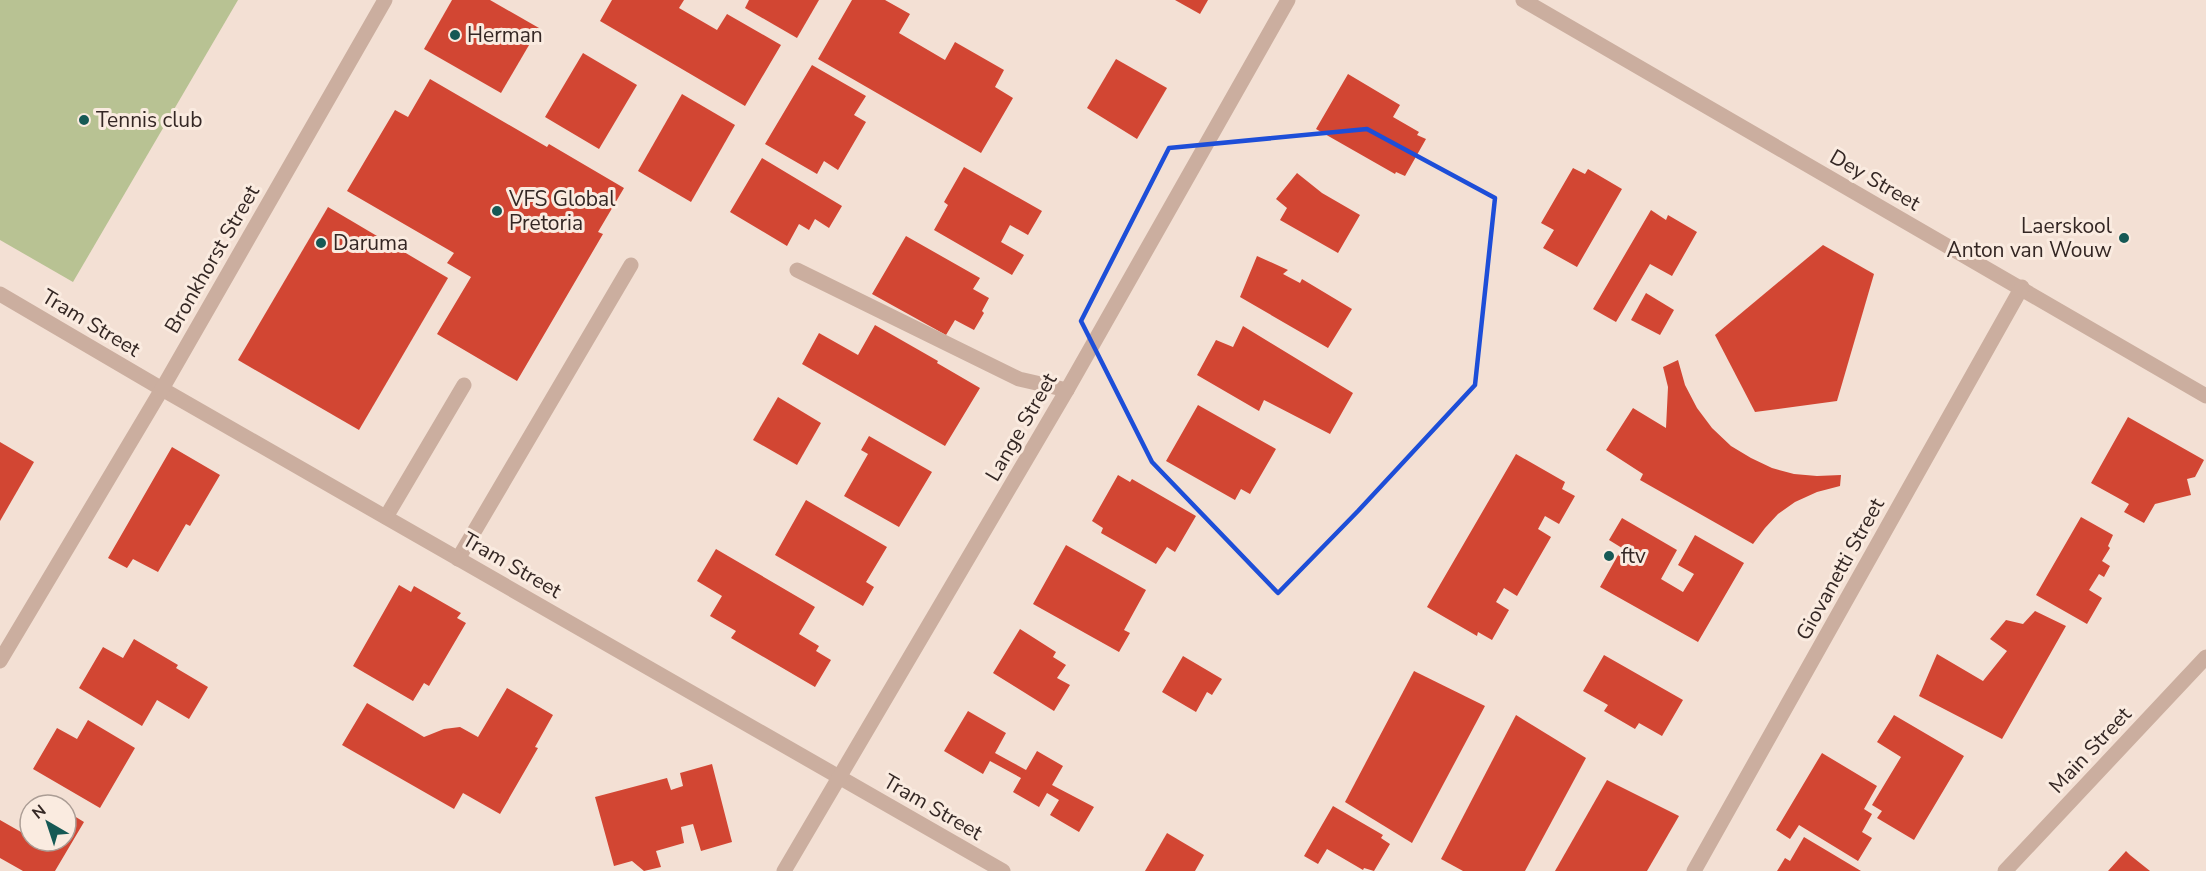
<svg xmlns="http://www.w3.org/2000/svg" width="2206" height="871" font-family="'Nunito Sans',sans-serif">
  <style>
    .green { fill: #b8c293 }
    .building { fill: #d24633 }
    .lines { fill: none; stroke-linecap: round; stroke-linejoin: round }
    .service { stroke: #cbae9f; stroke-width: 15 }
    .minor { stroke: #cbae9f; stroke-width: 15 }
    .marked { fill: none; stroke: #1d4ed8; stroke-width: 4.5; stroke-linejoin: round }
    .poi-dot { fill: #165955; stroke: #faebe0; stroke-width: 2 }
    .labels { text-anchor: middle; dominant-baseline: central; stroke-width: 6; stroke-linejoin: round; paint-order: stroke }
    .poi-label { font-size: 21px; fill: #342724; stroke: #faebe0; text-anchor: start }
    .street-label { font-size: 21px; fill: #342724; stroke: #faebe0 }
  </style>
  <rect width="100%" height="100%" fill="#f3e0d4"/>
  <!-- green -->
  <path class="green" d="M0,0H238L73,282L0,240Z"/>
  <!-- building -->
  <g class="building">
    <path d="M452,0H490L539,28L501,93L424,49Z"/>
    <path d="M612,0H684L679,8L717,30L727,14L781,45L745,106L600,21Z"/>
    <path d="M749,0H819L797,38L745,8Z"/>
    <path d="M852,0H885L910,14L899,33L945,60L955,42L1004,70L995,87L1013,98L981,153L818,59Z"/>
    <path d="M1175,0H1208L1200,14Z"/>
    <path d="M583,53L637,85L599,149L545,117Z"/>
    <path d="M1116,59L1167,88L1137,139L1087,108Z"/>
    <path d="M812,65L866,96L854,115L866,122L838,170L824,161L817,174L765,144Z"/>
    <path d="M1348,74L1400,105L1393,117L1419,132L1417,135L1426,139L1405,176L1396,172L1395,174L1316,129Z"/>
    <path d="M430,79L547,147L549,144L624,188L598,232L603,234L517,381L437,334L471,277L447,263L454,253L347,191L395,110L408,117Z"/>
    <path d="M682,94L735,125L691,202L638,171Z"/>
    <path d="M762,158L842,206L829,228L815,219L809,230L799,224L787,246L730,212Z"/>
    <path d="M964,167L1042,211L1028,235L1010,225L1001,242L1024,255L1012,275L934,230L948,205L944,202Z"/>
    <path d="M1573,168L1585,174L1588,169L1622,189L1577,267L1543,248L1554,230L1541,223Z"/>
    <path d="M1297,173L1322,193L1360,215L1338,253L1280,220L1287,208L1276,199Z"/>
    <path d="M328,207L448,278L359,430L238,360Z"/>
    <path d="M1651,210L1666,220L1668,215L1697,232L1672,276L1650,264L1616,322L1593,309Z"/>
    <path d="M906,236L980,278L973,289L989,298L982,311L984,313L974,330L955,320L946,335L872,294Z"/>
    <path d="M1823,245L1874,274L1837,401L1755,412L1715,335Z"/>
    <path d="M1257,256L1288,270L1283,274L1300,283L1302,279L1352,309L1328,348L1240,297Z"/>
    <path d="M1646,293L1674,310L1660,335L1631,320Z"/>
    <path d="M875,325L938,361L937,363L980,388L945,446L802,364L819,333L858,355Z"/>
    <path d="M1243,326L1353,393L1330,434L1264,400L1259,411L1197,375L1216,340L1233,347Z"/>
    <path d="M1678,360L1685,385L1697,408L1712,428L1731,446L1751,458L1772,468L1794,474L1817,476L1841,475L1840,486L1817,492L1795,502L1778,514L1765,528L1753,544L1640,480L1643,474L1606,450L1633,408L1666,428L1668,387L1663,367Z"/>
    <path d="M778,397L821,423L797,465L753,440Z"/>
    <path d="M1198,405L1276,449L1250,494L1241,489L1235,500L1166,461Z"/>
    <path d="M2128,417L2204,460L2195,477L2187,479L2191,495L2155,504L2144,523L2124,512L2129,504L2091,483Z"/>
    <path d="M869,436L932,472L899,527L844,496L868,454L861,450Z"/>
    <path d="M0,442L34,462L0,521Z"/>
    <path d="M172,447L220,475L190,526L186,524L158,572L133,559L127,568L108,558Z"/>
    <path d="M1516,454L1565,482L1562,489L1575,496L1559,524L1545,516L1538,529L1551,537L1517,596L1504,588L1496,602L1509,610L1492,640L1478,632L1477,636L1427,607Z"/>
    <path d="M1118,475L1130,482L1132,479L1196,516L1175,552L1167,547L1156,564L1101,533L1103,528L1092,521Z"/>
    <path d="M806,500L887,547L866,582L874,587L863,606L775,555Z"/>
    <path d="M2081,517L2113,535L2108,546L2110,548L2102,561L2110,566L2104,577L2099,574L2089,590L2102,598L2087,624L2036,595Z"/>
    <path d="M1622,518L1677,550L1661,579L1683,592L1694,574L1678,565L1695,535L1744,563L1698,642L1600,587L1622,548L1609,540Z"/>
    <path d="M1066,545L1146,590L1124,630L1130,633L1119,652L1033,604Z"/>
    <path d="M716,549L815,607L799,634L819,646L816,651L831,660L815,687L731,638L736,631L710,616L722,596L697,581Z"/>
    <path d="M399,585L411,592L414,586L461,613L457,618L466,623L429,686L424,683L413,701L353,666Z"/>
    <path d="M2035,611L2066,626L2002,739L1919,696L1937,654L1983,681L2007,651L1990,639L2006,620L2023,624Z"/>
    <path d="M1020,629L1056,652L1053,657L1066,665L1057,678L1070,685L1054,711L993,673Z"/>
    <path d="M134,639L178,665L176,668L208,687L189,719L157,700L142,726L79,688L103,647L123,658Z"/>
    <path d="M1604,655L1683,700L1662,736L1639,723L1635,729L1604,711L1608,705L1583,691Z"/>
    <path d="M1183,656L1222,679L1212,695L1207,692L1196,712L1162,692Z"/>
    <path d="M1414,671L1485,706L1412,843L1345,802Z"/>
    <path d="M507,688L553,715L535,747L538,748L500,814L463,793L454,809L342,745L367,703L424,737L444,729L460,727L478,737Z"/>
    <path d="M968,711L1006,733L995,753L1026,770L1037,751L1063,766L1052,785L1094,807L1079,832L1050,815L1059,800L1047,793L1039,807L1013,792L1021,778L990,761L983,774L944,751Z"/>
    <path d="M1516,715L1586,758L1525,871H1463L1441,859Z"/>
    <path d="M1894,715L1964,756L1914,840L1877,818L1882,811L1872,805L1901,757L1877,742Z"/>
    <path d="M88,720L135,748L100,808L33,769L57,728L77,739Z"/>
    <path d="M1822,753L1877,786L1864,809L1872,814L1862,832L1872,838L1858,861L1799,825L1790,839L1776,830Z"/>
    <path d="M712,764L732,842L701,851L693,824L681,827L684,843L656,851L661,867L644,871L632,861L614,866L595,797L667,778L671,790L683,786L680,773Z"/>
    <path d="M1607,780L1679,816L1647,871H1555Z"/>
    <path d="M42,797L55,805H37Z"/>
    <path d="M1333,806L1383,835L1381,838L1390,844L1374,871L1364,868L1363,870L1327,849L1318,864L1304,856Z"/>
    <path d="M66,811L84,822L55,871H23L0,858V820L21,832L30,817V841H66Z"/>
    <path d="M1167,833L1204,855L1195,871H1145Z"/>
    <path d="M1804,837L1861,871H1777L1785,858L1790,861Z"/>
    <path d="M2126,851L2130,855L2150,871H2108Z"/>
  </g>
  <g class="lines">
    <!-- service -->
    <g class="service">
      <path d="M797,270L1019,379L1067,390"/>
      <path d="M386,517L464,385"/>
      <path d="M458,559L631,265"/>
    </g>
    <!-- minor -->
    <g class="minor">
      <path d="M1523,0L2206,396"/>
      <path d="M0,294L162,389L1003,871"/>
      <path d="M0,661L162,389L385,0"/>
      <path d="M784,871L1067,390L1288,0"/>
      <path d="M1694,871L2022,287"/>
      <path d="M2005,871L2206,657"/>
    </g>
  </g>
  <!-- marked area -->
  <path class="marked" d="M1367,129L1495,198L1475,385L1358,511L1278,593L1152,462L1081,321L1169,148Z"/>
  <!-- markers -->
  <g class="poi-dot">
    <circle cx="455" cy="35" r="6"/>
    <circle cx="84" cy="120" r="6"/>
    <circle cx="497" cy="211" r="6"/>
    <circle cx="2124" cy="238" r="6"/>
    <circle cx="321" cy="243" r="6"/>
    <circle cx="1609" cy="556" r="6"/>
  </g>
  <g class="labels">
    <!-- poi labels -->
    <g class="poi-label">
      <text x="467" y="35">Herman</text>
      <text x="96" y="120">Tennis club</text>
      <text x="509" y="199">VFS Global<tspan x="509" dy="24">Pretoria</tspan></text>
      <text x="2112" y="226" text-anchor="end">Laerskool<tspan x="2112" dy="24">Anton van Wouw</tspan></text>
      <text x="333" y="243">Daruma</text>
      <text x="1621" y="556">ftv</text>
    </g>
    <!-- street labels -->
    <g class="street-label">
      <text transform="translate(1875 180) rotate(30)">Dey Street</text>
      <text transform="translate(212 259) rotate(-60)">Bronkhorst Street</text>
      <text transform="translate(91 323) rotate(31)">Tram Street</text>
      <text transform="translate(1021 427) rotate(-60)">Lange Street</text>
      <text transform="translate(512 565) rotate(30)">Tram Street</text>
      <text transform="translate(1840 569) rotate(-61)">Giovanetti Street</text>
      <text transform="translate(2090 750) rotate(-47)">Main Street</text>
      <text transform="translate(933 807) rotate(30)">Tram Street</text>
    </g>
  </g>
  <!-- north arrow -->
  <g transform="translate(48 823) rotate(321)"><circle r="28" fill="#faebe0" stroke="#ab9d95" stroke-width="1.5"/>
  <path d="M0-4.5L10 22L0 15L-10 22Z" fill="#165955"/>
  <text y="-9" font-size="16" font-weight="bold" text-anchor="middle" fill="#342724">N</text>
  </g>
</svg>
